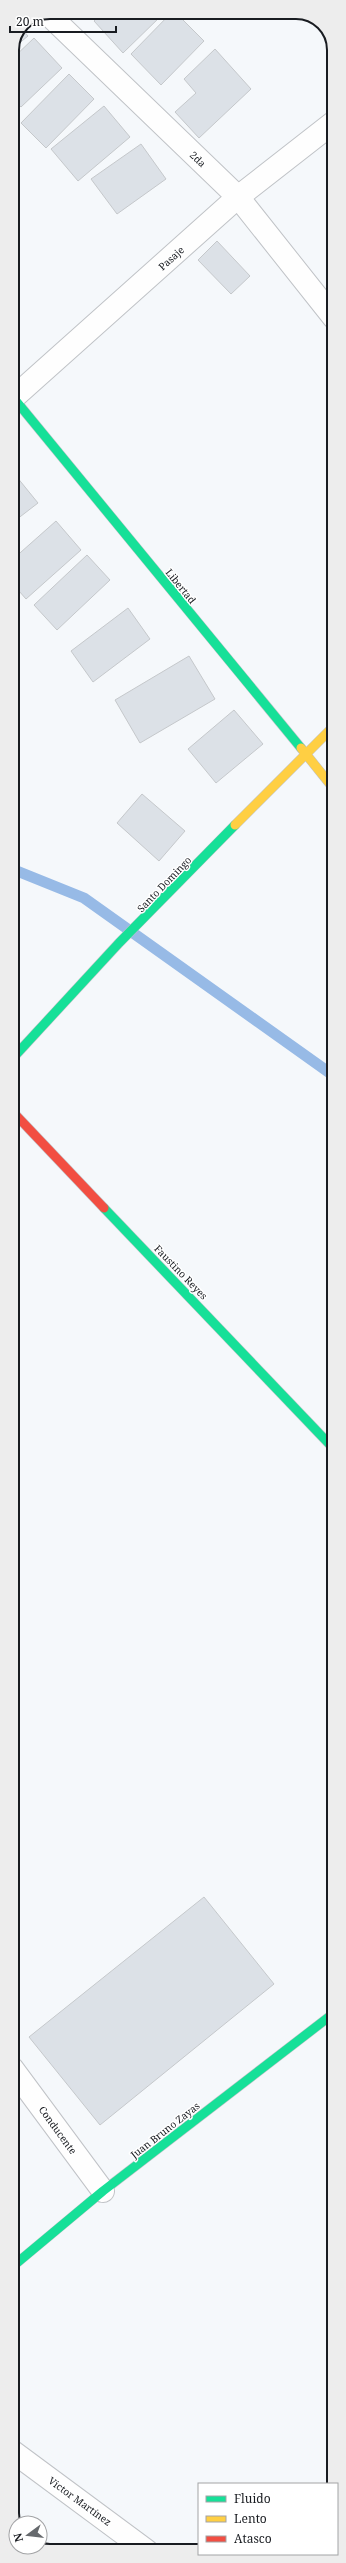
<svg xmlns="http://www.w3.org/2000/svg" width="346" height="2563" font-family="'Noto Serif',serif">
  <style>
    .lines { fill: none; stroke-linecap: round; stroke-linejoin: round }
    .stream { stroke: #97bae6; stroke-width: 11 }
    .building { fill: #dce1e7; stroke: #c5c8cb }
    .street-casing { stroke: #c0c3c7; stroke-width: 24 }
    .fast-casing { stroke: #c0c3c7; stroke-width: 10 }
    .slow-casing { stroke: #c0c3c7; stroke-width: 10 }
    .jam-casing { stroke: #c0c3c7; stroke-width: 10 }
    .street { stroke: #fefefe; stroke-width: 22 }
    .fast { stroke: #16e098; stroke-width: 9 }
    .slow { stroke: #ffcf43; stroke-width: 9 }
    .jam { stroke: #f24e42; stroke-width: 9 }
    .labels { text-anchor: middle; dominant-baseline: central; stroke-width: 3; stroke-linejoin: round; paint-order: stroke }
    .street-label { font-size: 10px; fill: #191c21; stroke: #fff }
    .rim { fill: none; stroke: #191c21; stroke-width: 2 }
  </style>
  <rect width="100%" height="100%" fill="#f5f8fb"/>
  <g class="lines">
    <!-- stream -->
    <path class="stream" d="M12,869L84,898L334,1076"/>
  </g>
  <!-- building -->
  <g class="building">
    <path d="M84,12H98L91,19Z"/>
    <path d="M103,12H159L162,15L123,53L94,21Z"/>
    <path d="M172,12H175L204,41L161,85L131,54Z"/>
    <path d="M21,28L28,36L12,49Z"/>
    <path d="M34,38L62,68L21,107L12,98V59Z"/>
    <path d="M215,49L251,89L199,138L175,112L196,93L184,79Z"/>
    <path d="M69,74L94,99L46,148L21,123Z"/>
    <path d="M104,106L130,137L78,181L51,149Z"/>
    <path d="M141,144L166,179L117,214L91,179Z"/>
    <path d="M217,241L250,276L231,294L198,260Z"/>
    <path d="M12,471L38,503L12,523Z"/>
    <path d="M56,521L81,550L26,599L12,583V560Z"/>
    <path d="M87,555L110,580L57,630L34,605Z"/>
    <path d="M128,608L150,639L93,682L71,651Z"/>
    <path d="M189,656L215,699L140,743L115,700Z"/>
    <path d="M234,710L263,744L216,783L188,749Z"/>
    <path d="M142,794L185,831L159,861L117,823Z"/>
    <path d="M204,1897L274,1984L100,2125L29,2037Z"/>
  </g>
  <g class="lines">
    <defs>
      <g id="street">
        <path d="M47,13L238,197L334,318"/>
        <path d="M12,399L238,197L334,122"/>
        <path d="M12,2068L103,2191"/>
        <path d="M12,2451L147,2551"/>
      </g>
      <g id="fast">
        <path d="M12,396L301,748"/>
        <path d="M12,1059L119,943L235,825"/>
        <path d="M104,1208L334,1449"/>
        <path d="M12,2267L103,2191L334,2013"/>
      </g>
      <g id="slow">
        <path d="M301,748L334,789"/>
        <path d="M235,825L334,726"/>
      </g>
      <path id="jam" d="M12,1111L104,1208"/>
    </defs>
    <!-- street casing -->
    <use href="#street" class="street-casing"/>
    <!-- fast casing -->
    <use href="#fast" class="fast-casing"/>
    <!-- slow casing -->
    <use href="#slow" class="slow-casing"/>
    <!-- jam casing -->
    <use href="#jam" class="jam-casing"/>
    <!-- street -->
    <use href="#street" class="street"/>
    <!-- fast -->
    <use href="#fast" class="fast"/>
    <!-- slow -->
    <use href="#slow" class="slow"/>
    <!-- jam -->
    <use href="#jam" class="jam"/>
  </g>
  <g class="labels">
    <!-- street labels -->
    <g class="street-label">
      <text transform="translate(198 159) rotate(44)">2da</text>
      <text transform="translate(171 258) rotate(-42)">Pasaje</text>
      <text transform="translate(181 586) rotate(51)">Libertad</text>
      <text transform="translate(164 884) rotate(-46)">Santo Domingo</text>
      <text transform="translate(181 1272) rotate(46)">Faustino Reyes</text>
      <text transform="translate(58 2130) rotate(54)">Conducente</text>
      <text transform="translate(165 2130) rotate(-38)">Juan Bruno Zayas</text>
      <text transform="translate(80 2501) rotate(36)">Victor Martínez</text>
    </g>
  </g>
  <!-- crop -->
  <path d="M0 0H346V2563H0ZM50 19H296A31 31 0 0 1 327 50V2513A31 31 0 0 1 296 2544H50A31 31 0 0 1 19 2513V50A31 31 0 0 1 50 19Z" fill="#ededed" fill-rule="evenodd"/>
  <path class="rim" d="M50 19H296A31 31 0 0 1 327 50V2513A31 31 0 0 1 296 2544H50A31 31 0 0 1 19 2513V50A31 31 0 0 1 50 19Z"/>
  <!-- legend -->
  <rect x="198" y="2483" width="140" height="72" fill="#ffffff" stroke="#a3a4a6"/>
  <rect x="206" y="2496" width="20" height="6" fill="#16e098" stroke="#a3a4a6"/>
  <text x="234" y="2503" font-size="12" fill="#191c21">Fluido</text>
  <rect x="206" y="2516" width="20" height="6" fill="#ffcf43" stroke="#a3a4a6"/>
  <text x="234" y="2523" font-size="12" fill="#191c21">Lento</text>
  <rect x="206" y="2536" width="20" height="6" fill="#f24e42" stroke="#a3a4a6"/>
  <text x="234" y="2543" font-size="12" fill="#191c21">Atasco</text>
  <!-- north arrow -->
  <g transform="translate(28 2535) rotate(255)"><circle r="19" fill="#ffffff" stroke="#a3a4a6"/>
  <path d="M0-3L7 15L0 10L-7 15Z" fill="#66696d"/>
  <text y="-6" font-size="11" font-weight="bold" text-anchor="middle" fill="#191c21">N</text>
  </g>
  <!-- scale -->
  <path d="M10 26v6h106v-6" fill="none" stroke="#191c21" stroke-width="2"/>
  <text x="16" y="26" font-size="12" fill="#191c21" stroke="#ffffff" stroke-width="3" paint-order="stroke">20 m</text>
</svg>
